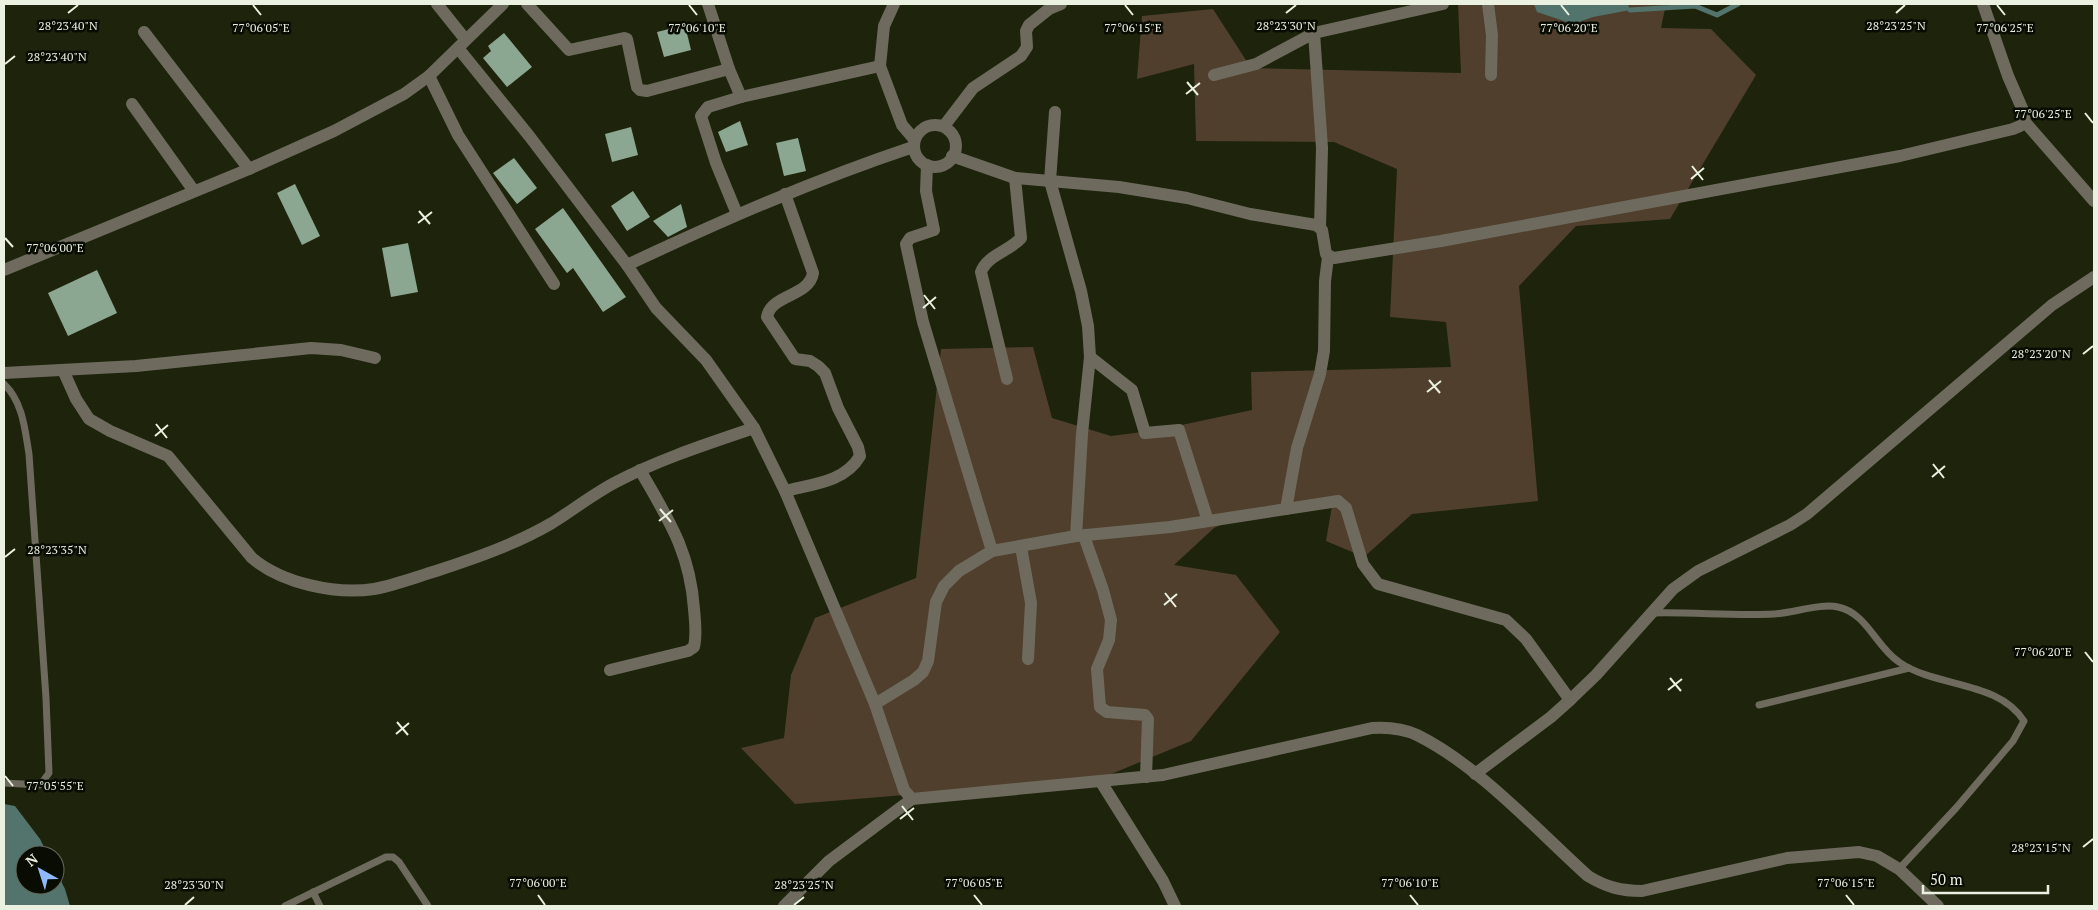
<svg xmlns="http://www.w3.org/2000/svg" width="2098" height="910" font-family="'PT Serif',serif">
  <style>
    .green { fill: #503f2d }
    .water { fill: #52746c }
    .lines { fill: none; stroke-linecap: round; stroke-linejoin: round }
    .stream { stroke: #52746c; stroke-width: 5 }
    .building { fill: #8ca791 }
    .service { stroke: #6e6b5e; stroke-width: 7 }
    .minor { stroke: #6e6b5e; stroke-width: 12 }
    .tertiary { stroke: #6e6b5e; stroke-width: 12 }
    .ticks { fill: none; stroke: #ebf1e1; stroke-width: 2 }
    .ticks-label { font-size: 12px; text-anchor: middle; fill: #ebf1e1; stroke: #090c03; stroke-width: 5; stroke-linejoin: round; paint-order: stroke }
  </style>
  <rect width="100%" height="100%" fill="#1d240b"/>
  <!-- green -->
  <path class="green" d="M1458,4H1666L1661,28L1711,29L1756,75L1670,219L1576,226L1519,286L1538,501L1412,514L1364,557L1326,541L1333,500L1262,507L1214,528L1174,565L1236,575L1280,632L1191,741L1099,779L795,804L741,748L784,738L791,675L815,618L916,578L941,349L1033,347L1052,418L1111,436L1158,430L1252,410L1251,372L1451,367L1446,322L1390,317L1397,169L1334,142L1196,141L1194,64L1137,79L1142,16L1213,9L1251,68L1461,73Z"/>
  <!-- water -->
  <g class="water">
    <path d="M1534,4H1628L1630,10L1593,17L1573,24L1537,12Z"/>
    <path d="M4,804L15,806L40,839L48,855H25V885H55V869L65,889L70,906H4Z"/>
  </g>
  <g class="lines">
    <!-- stream -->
    <path class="stream" d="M1630,10L1695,6L1717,15L1738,4"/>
  </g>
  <!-- building -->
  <g class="building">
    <path d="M685,25L691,50L664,57L657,32Z"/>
    <path d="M504,33L532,67L507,87L483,58L491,51L488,46Z"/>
    <path d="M740,121L748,145L726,152L718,132Z"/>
    <path d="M631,127L638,155L612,162L605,134Z"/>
    <path d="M798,138L806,171L784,176L776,143Z"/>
    <path d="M514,158L537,188L517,204L493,173Z"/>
    <path d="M295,184L320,236L302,245L277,193Z"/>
    <path d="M633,191L650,217L627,231L611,206Z"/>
    <path d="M681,204L687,227L668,237L653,221Z"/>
    <path d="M563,208L626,297L603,312L573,268L567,273L535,229Z"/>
    <path d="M408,243L418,292L391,297L382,248Z"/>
    <path d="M97,270L117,313L68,336L48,293Z"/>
  </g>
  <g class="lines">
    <!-- service -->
    <g class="service">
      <path d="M4,384C23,402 25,430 29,454L46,698L49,773L40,785L4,783"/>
      <path d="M1653,613C1693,612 1734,616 1774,614C1793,613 1821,603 1838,607C1867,613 1876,647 1899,662C1936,688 1998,680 2024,721L2013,741L1956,808L1899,869"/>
      <path d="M1759,705L1909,668"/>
      <path d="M313,892L320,906"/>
      <path d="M285,906L386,857H393L399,862L428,906"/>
    </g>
    <!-- minor -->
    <g class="minor">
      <path d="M437,4L465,39"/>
      <path d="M527,4L569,50L624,38L627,39L637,87L640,90L647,91L729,69"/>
      <path d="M708,4L729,69L741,97"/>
      <path d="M894,4L884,26L880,66L902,125L914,139"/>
      <path d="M1488,4L1492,35L1491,75"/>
      <path d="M1983,4L2008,76L2025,115L2024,121L2094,201"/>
      <path d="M144,32L249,169"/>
      <path d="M1314,33L1322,148L1320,227"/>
      <path d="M458,48L530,137L627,265L656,308L706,360L754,428L785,491L875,704L904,790L912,799L1163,775L1372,728C1388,727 1402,728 1417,735C1478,765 1537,830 1588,876C1606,887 1621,891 1642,891L1787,858L1859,852L1877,856L1899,869L1938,906"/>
      <path d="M1214,75L1256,64L1314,33L1443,4"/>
      <path d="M429,76L458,135L554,284"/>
      <path d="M132,104L194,191"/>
      <path d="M1055,112L1050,181L1081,291L1088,326L1090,357L1082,434L1076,536"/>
      <circle cx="935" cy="146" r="21"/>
      <path d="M944,126L973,88L1021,56L1027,47L1026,31L1029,25L1049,9L1061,4"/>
      <path d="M952,156L1015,178L1119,187L1187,198L1250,214L1316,225L1322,230L1326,254L1334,258L1441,241L1900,156L2013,129L2020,126L2024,121"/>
      <path d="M927,165L926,191L934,230L910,238L906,244L923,322L992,551"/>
      <path d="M785,194L813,273C809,297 771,294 767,317L795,359L810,361L818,366L825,373L838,408L858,447L860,456C845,482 813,484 785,491"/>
      <path d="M737,214L716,163L701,116L708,107L741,97L880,66"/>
      <path d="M627,265C721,221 814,180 913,147"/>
      <path d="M1090,357L1132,390L1145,433L1179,430L1208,521"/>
      <path d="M63,370L76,399L89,419L110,431L168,456L252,558C282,583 335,595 374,589C395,585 416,577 436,571C476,558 516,544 552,523C573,510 593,494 616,482C660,459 707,444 754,428"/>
      <path d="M4,373L136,366L311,348L341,350L375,358"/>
      <path d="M1007,379L981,272C987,255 1010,251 1021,238L1015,178"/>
      <path d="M1286,509L1297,448L1320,374L1324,351L1325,281L1328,257"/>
      <path d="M1084,536L1103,590L1111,620L1109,640L1097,669L1100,707L1107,712L1145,715L1148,719L1146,777"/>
      <path d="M1021,547L1031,603L1028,659"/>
      <path d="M610,670L688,651L694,647C697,634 695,622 694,609C690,551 668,519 640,470"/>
      <path d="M875,704L914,680L923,672L928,661L936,602L944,586L959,571L992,551L1076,536L1170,527L1338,501L1346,508L1363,564L1378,584L1506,620L1526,639L1570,700"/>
      <path d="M1475,774L1551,717L1570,700L1596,675L1673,589L1698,571L1790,525L1807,514L2052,305L2094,277"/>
      <path d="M1101,782L1163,881L1175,906"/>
      <path d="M784,906L829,861L912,799"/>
    </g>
    <!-- tertiary -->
    <path class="tertiary" d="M4,270L249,169L334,131L404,94L429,76L503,4"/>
  </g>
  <!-- ticks -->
  <path class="ticks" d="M253,5L261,15M689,5L697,15M1125,5L1133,15M1561,5L1569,15M1997,5L2005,15M68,13L78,5M1286,13L1296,5M1896,13L1905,5M5,64L15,56M1187,82L1198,95M1186,94L1200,83M2085,113L2093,123M1692,166L1703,180M1691,179L1704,168M419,211L430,224M418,223L432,212M5,238L13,247M924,295L935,309M923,308L936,297M2083,354L2093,346M1429,380L1440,393M1427,392L1441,381M156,424L167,438M155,436L168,425M1933,464L1944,478M1932,477L1945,466M660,509L671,522M659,521L673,510M5,557L15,549M1165,593L1176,607M1164,605L1177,594M2085,652L2093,662M1670,678L1681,691M1668,690L1682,679M397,722L408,735M396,734L409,723M5,776L13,786M902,806L913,820M900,819L914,808M2083,847L2093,839M538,895L545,905M974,895L982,905M1410,895L1418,905M1846,895L1854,905M185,905L194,897M794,905L804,897"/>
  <g class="ticks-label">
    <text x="68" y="30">28°23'40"N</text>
    <text x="1286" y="30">28°23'30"N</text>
    <text x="1896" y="30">28°23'25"N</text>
    <text x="2005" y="32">77°06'25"E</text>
    <text x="261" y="32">77°06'05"E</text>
    <text x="697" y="32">77°06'10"E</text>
    <text x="1133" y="32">77°06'15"E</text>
    <text x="1569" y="32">77°06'20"E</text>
    <text x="57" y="61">28°23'40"N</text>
    <text x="2043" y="118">77°06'25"E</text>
    <text x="55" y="252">77°06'00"E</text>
    <text x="2041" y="358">28°23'20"N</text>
    <text x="57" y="554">28°23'35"N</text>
    <text x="2043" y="656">77°06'20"E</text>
    <text x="55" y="790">77°05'55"E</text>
    <text x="2041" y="852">28°23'15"N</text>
    <text x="538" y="887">77°06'00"E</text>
    <text x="974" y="887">77°06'05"E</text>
    <text x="1410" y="887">77°06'10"E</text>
    <text x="1846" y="887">77°06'15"E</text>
    <text x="194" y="889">28°23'30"N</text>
    <text x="804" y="889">28°23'25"N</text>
  </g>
  <!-- border -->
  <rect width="2098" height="910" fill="none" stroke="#ebf1e1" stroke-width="10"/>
  <!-- north arrow -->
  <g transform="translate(40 870) rotate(321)"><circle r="24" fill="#090c03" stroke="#63685c"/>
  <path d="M0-4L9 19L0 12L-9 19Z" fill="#91b8fd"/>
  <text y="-8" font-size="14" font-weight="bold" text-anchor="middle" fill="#ebf1e1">N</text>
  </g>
  <!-- scale -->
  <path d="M1923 885v8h125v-8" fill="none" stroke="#ebf1e1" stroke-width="2.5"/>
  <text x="1930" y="885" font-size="15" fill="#ebf1e1" stroke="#090c03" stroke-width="4" paint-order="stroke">50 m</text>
</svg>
